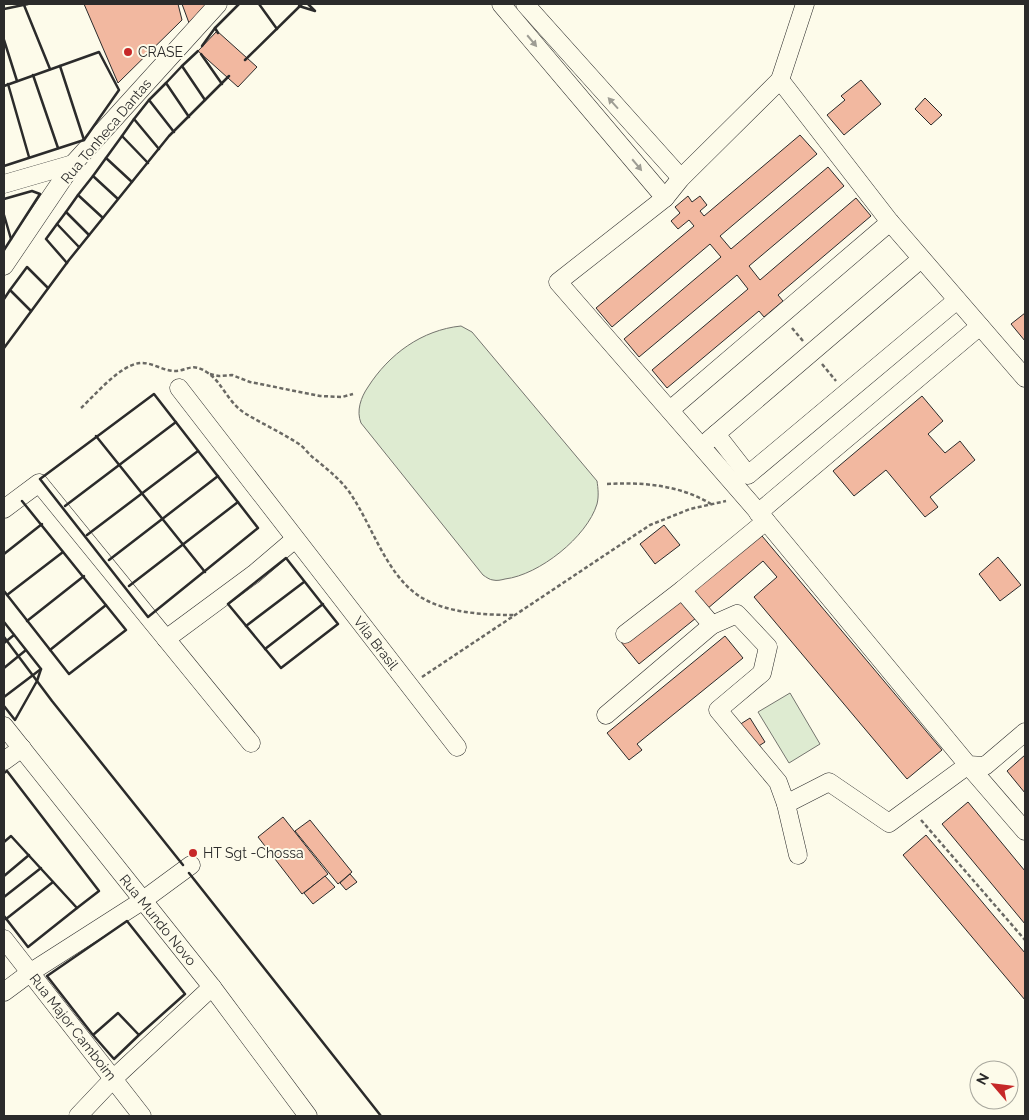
<svg xmlns="http://www.w3.org/2000/svg" width="1029" height="1120" font-family="Raleway,sans-serif">
  <style>
    .grass { fill: #deebd1; stroke: #74746e }
    .building { fill: #f2b8a0; stroke: #2b2b2b }
    .lines { fill: none; stroke-linecap: round; stroke-linejoin: round }
    .minor-casing { stroke: #2b2b2b; stroke-width: 19 }
    .path { stroke: #6a6964; stroke-width: 2.5; stroke-dasharray: 4 2.5; stroke-linecap: butt }
    .minor { stroke: #fdfbea; stroke-width: 18 }
    .wall { stroke: #2b2b2b; stroke-width: 2.5 }
    .oneway { fill: #9e9d94 }
    .poi-dot { fill: #c62828; stroke: #fdfbea; stroke-width: 2 }
    .labels { text-anchor: middle; dominant-baseline: central; stroke-width: 4; stroke-linejoin: round; paint-order: stroke }
    .poi-label { font-size: 14px; fill: #2b2b2b; stroke: #fdfbea; text-anchor: start }
    .street-label { font-size: 14px; fill: #2b2b2b; stroke: #fdfbea }
  </style>
  <rect width="100%" height="100%" fill="#fdfbea"/>
  <!-- grass -->
  <g class="grass">
    <path d="M461,326L472,332L597,481C598,488 599,496 597,504C587,537 539,575 505,579C501,580 497,581 493,580C490,580 486,577 483,575L361,423C356,411 361,397 368,387C389,354 422,330 461,326Z"/>
    <path d="M790,693L820,744L789,763L758,712Z"/>
  </g>
  <!-- building -->
  <g class="building">
    <path d="M84,4H178L182,20L118,83Z"/>
    <path d="M182,4H206L189,23Z"/>
    <path d="M217,31L257,67L238,87L198,51Z"/>
    <path d="M861,80L881,104L844,135L827,115L845,100L841,96Z"/>
    <path d="M925,98L942,115L931,125L915,109Z"/>
    <path d="M800,135L817,154L720,236L731,249L828,167L844,186L749,266L760,280L856,198L871,216L778,295L783,301L764,317L759,311L667,388L652,370L748,289L737,275L639,357L624,339L721,257L710,244L612,327L596,308L694,226L689,220L678,229L671,221L680,213L675,207L688,196L692,202L700,196L707,205L700,211L704,216Z"/>
    <path d="M1025,313V341L1011,324Z"/>
    <path d="M922,396L943,421L928,434L945,453L960,441L975,460L930,497L938,507L925,517L886,470L854,496L833,471Z"/>
    <path d="M664,525L680,545L655,564L640,544Z"/>
    <path d="M757,530L942,750L907,779L754,597L777,577L763,561L707,609L689,588Z"/>
    <path d="M998,557L1021,585L1000,601L979,574Z"/>
    <path d="M678,597L696,618L639,664L621,642Z"/>
    <path d="M725,636L743,658L637,744L642,750L629,760L607,733Z"/>
    <path d="M750,718L765,742L754,749L739,725Z"/>
    <path d="M1025,755V793L1007,771Z"/>
    <path d="M968,802L1025,871V924L942,824Z"/>
    <path d="M283,817L328,874L302,894L258,837Z"/>
    <path d="M310,820L352,872L338,884L295,831Z"/>
    <path d="M926,835L1025,953V1000L903,855Z"/>
    <path d="M350,874L357,882L346,890L340,883Z"/>
    <path d="M325,876L335,887L313,904L304,893Z"/>
  </g>
  <g class="lines">
    <defs>
      <g id="minor">
        <path d="M501,4L665,198"/>
        <path d="M525,4L681,178"/>
        <path d="M780,80L805,4"/>
        <path d="M4,184L73,164"/>
        <path d="M4,266L73,164L218,4"/>
        <path d="M1025,378L890,222L780,80L681,178L665,198L558,282L766,521L968,765L985,766L1025,732"/>
        <path d="M179,388L457,747"/>
        <path d="M670,410L890,222"/>
        <path d="M716,434L748,475L957,300"/>
        <path d="M709,440L921,259"/>
        <path d="M4,509L39,483L251,743"/>
        <path d="M758,513L980,326"/>
        <path d="M682,590L712,625"/>
        <path d="M625,634L682,590L766,521"/>
        <path d="M166,639L254,574L295,539"/>
        <path d="M606,715L712,625L737,614L768,647L762,673L718,710L778,782L786,804L829,782L889,823L968,765L1025,831"/>
        <path d="M4,726L212,987L308,1116"/>
        <path d="M4,761L22,748"/>
        <path d="M786,804L798,855"/>
        <path d="M4,939L142,1116"/>
        <path d="M4,992L31,972L142,901L191,865"/>
        <path d="M78,1116L113,1079L212,987"/>
      </g>
    </defs>
    <!-- minor casing -->
    <use href="#minor" class="minor-casing"/>
    <!-- path -->
    <g class="path">
      <path d="M792,328L803,341"/>
      <path d="M822,364L836,381"/>
      <path d="M210,374L219,376L232,375L250,382L320,396L342,397L353,394"/>
      <path d="M81,408C95,395 120,365 140,363C151,362 162,370 173,371C187,372 191,361 208,373C222,382 228,403 246,414C263,424 282,433 299,444C305,448 309,455 315,459C328,470 340,479 350,493C372,525 386,574 419,596C445,613 484,615 514,615"/>
      <path d="M607,484C643,482 680,485 711,504"/>
      <path d="M422,677L650,525L690,509L726,501"/>
      <path d="M921,820L1025,940"/>
    </g>
    <!-- minor -->
    <use href="#minor" class="minor"/>
    <!-- wall -->
    <g class="wall">
      <path d="M259,4L277,29"/>
      <path d="M24,5L50,69"/>
      <path d="M299,6L315,11L308,4"/>
      <path d="M4,9L28,4"/>
      <path d="M218,33L215,28L239,4"/>
      <path d="M4,40L17,81"/>
      <path d="M202,46L215,28"/>
      <path d="M198,51L182,66L205,100"/>
      <path d="M201,54L222,84"/>
      <path d="M245,60L302,4"/>
      <path d="M60,66L84,140"/>
      <path d="M182,66L166,83L189,117"/>
      <path d="M33,75L58,148"/>
      <path d="M166,83L149,100L174,132"/>
      <path d="M8,84L29,157"/>
      <path d="M4,86L99,52L119,90L84,140L4,166"/>
      <path d="M149,100L134,119L159,149"/>
      <path d="M134,119L122,136L148,163"/>
      <path d="M122,136L106,158L132,182"/>
      <path d="M106,158L93,176L118,199"/>
      <path d="M93,176L78,195L103,218"/>
      <path d="M78,195L66,212L89,235"/>
      <path d="M4,199L32,191L40,194L4,250"/>
      <path d="M66,212L57,224L79,247"/>
      <path d="M4,215L11,239"/>
      <path d="M57,224L46,239L67,263"/>
      <path d="M4,299L10,290"/>
      <path d="M31,311L10,290L27,267L48,288"/>
      <path d="M4,348L69,260L169,136L229,76"/>
      <path d="M154,394L258,528L148,617L40,479Z"/>
      <path d="M96,436L205,572"/>
      <path d="M65,506L176,422"/>
      <path d="M87,535L198,451"/>
      <path d="M4,554L42,524"/>
      <path d="M286,558L338,624L281,668L228,604Z"/>
      <path d="M109,560L218,476"/>
      <path d="M129,586L238,502"/>
      <path d="M4,591L69,674L126,630L22,501"/>
      <path d="M7,595L63,552"/>
      <path d="M27,621L84,576"/>
      <path d="M4,622L41,669L37,681L15,720L4,706"/>
      <path d="M246,626L304,582"/>
      <path d="M4,637L52,701L183,865"/>
      <path d="M4,643L14,635"/>
      <path d="M265,649L323,604"/>
      <path d="M50,650L106,605"/>
      <path d="M4,668L26,650"/>
      <path d="M4,697L41,669"/>
      <path d="M4,773L7,771L99,891L77,908"/>
      <path d="M4,842L11,836L77,908L28,947L4,916"/>
      <path d="M189,873L381,1116"/>
      <path d="M4,876L29,855"/>
      <path d="M4,897L41,868"/>
      <path d="M6,919L53,882"/>
      <path d="M93,1035L118,1013L139,1035L114,1059L93,1035L47,976L127,921L185,994L139,1035L118,1013L93,1035"/>
    </g>
  </g>
  <!-- one-way arrows -->
  <defs><path id="oneway-solid" d="M-6-.8H1V-3.2L6.5 0L1 3.2V.8H-6Z" transform="scale(1.25)"/></defs>
  <g class="oneway">
    <use href="#oneway-solid" transform="translate(532 41) rotate(50)"/>
    <use href="#oneway-solid" transform="translate(613 103) rotate(-132)"/>
    <use href="#oneway-solid" transform="translate(637 165) rotate(50)"/>
  </g>
  <!-- markers -->
  <g class="poi-dot">
    <circle cx="128" cy="52" r="5"/>
    <circle cx="193" cy="853" r="5"/>
  </g>
  <g class="labels">
    <!-- poi labels -->
    <g class="poi-label">
      <text x="138" y="52">CRASE</text>
      <text x="203" y="853">HT Sgt -Chossa</text>
    </g>
    <!-- street labels -->
    <g class="street-label">
      <text transform="translate(106 131) rotate(-50)">Rua Tonheca Dantas</text>
      <text transform="translate(376 643) rotate(52)">Vila Brasil</text>
      <text transform="translate(158 920) rotate(51)">Rua Mundo Novo</text>
      <text transform="translate(73 1027) rotate(52)">Rua Major Camboim</text>
    </g>
  </g>
  <!-- border -->
  <rect width="1029" height="1120" fill="none" stroke="#2b2b2b" stroke-width="10"/>
  <!-- north arrow -->
  <g transform="translate(994 1085) rotate(298)"><circle r="24" fill="#fdfbea" stroke="#a9a89e"/>
  <path d="M0-4L9 19L0 12L-9 19Z" fill="#c62828"/>
  <text y="-8" font-size="14" font-weight="bold" text-anchor="middle" fill="#2b2b2b">N</text>
  </g>
</svg>
